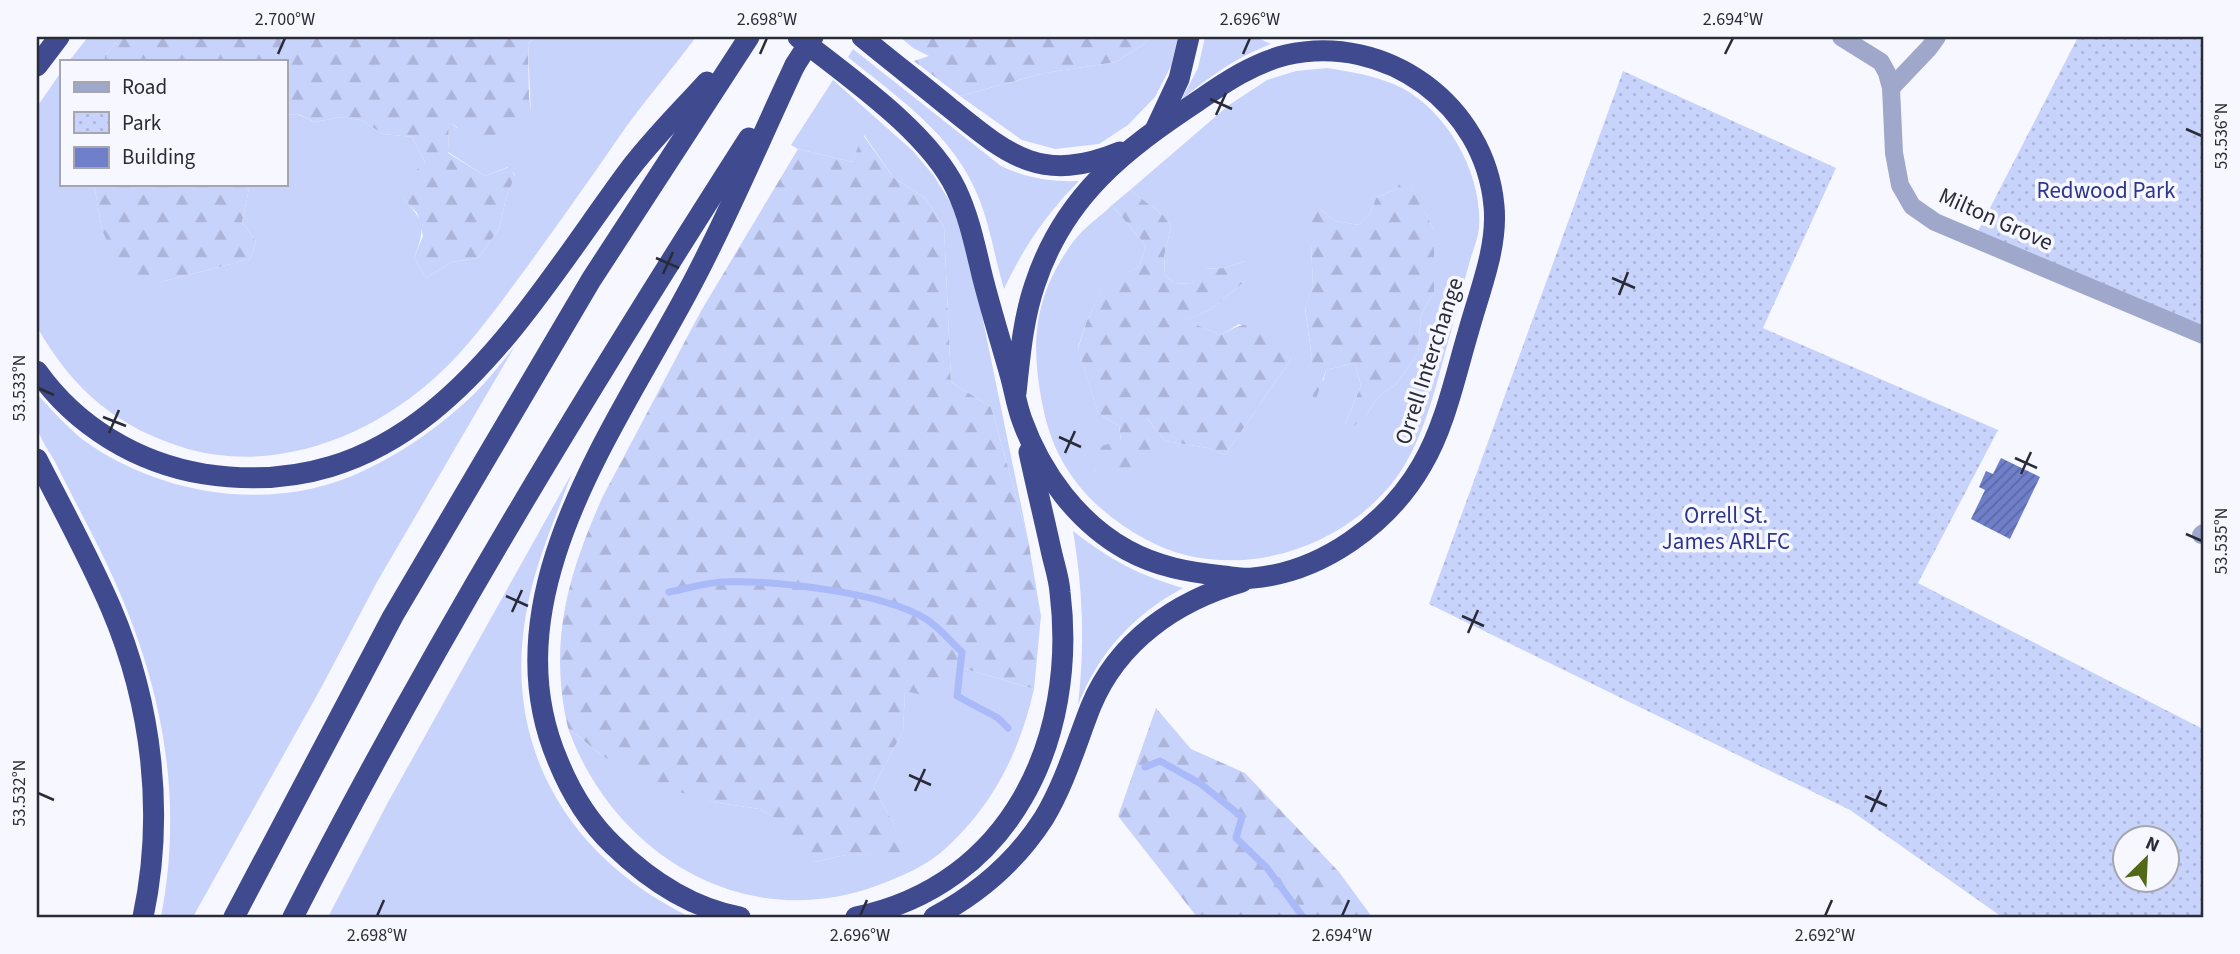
<svg xmlns="http://www.w3.org/2000/svg" width="2240" height="954" font-family="'Source Sans 3',sans-serif">
  <style>
    .green { fill: #c8d3fc; fill-rule: evenodd }
    .forest { fill: url(#forest-firs) }
    .park { fill: url(#park-dots); fill-rule: evenodd }
    .lines { fill: none; stroke-linecap: round; stroke-linejoin: round }
    .stream { stroke: #aab9f8; stroke-width: 7 }
    .building { fill: url(#building-hatch) }
    .minor { stroke: #9fa8ca; stroke-width: 18 }
    .highway { stroke: #3f4a8f; stroke-width: 21 }
    .highway-bridge { stroke: #3f4a8f; stroke-width: 21 }
    .ticks { fill: none; stroke: #292c38; stroke-width: 2.5 }
    .labels { text-anchor: middle; dominant-baseline: central; stroke-width: 7; stroke-linejoin: round; paint-order: stroke }
    .park-label { font-size: 23px; fill: #2e358d; stroke: #f7f8ff }
    .street-label { font-size: 23px; fill: #292c38; stroke: #f7f8ff }
    .neatline { fill: none; stroke: #292c38; stroke-width: 2.5 }
    .ticks-label { font-size: 18px; text-anchor: middle; fill: #292c38 }
  </style>
  <defs>
    <pattern id="forest-firs" width="22" height="20" patternUnits="userSpaceOnUse" patternTransform="scale(1.75)"><rect width="22" height="20" fill="#c8d3fc"/><path d="M5 1l3.5 6h-7zM16 11l3.5 6h-7z" fill="#acb5d9"/></pattern>
    <pattern id="park-dots" width="8" height="8" patternUnits="userSpaceOnUse" patternTransform="scale(1.75)"><rect width="8" height="8" fill="#c8d3fc"/><path d="M2 2h.1M6 6h.1" fill="none" stroke="#acb5d9" stroke-width="1.8" stroke-linecap="round"/></pattern>
    <pattern id="building-hatch" width="6" height="6" patternUnits="userSpaceOnUse" patternTransform="scale(1.75)"><rect width="6" height="6" fill="#707fc9"/><path d="M-1 1l2-2M0 6l6-6M5 7l2-2" fill="none" stroke="#5c68a4"/></pattern>
  </defs>
  <rect width="100%" height="100%" fill="#f7f8ff"/>
  <!-- green -->
  <g class="green">
    <path d="M88,37H121L105,55L104,61H69Z"/>
    <path d="M535,37H696C671,71 643,102 619,137C589,181 558,224 527,267C500,303 473,342 440,373C374,435 279,474 188,449C117,428 73,390 37,327V107L61,72V184H94L102,230L161,282L250,259L256,242L242,222L250,184H285V115L297,114L315,122L340,117L361,120L383,134L412,137L425,162L404,199C425,221 425,231 414,258L426,278L452,262L478,258L499,229L506,198L515,175L508,167L485,176L448,152L449,120L457,128L531,118L528,44Z"/>
    <path d="M1149,37H1178L1171,66L1155,97L1128,125L1099,144L1055,149L1022,140L960,96L1045,73L1116,62L1145,43Z"/>
    <path d="M1205,37H1256L1271,44C1235,58 1211,76 1181,100L1198,68Z"/>
    <path d="M853,49L1001,166C1026,178 1050,182 1079,181C1047,213 1023,248 1004,289C995,259 990,225 978,196C953,134 898,98 848,57Z"/>
    <path d="M1327,68C1353,72 1378,76 1402,88C1449,113 1483,176 1479,228C1478,238 1474,248 1471,257C1464,282 1457,307 1451,332C1437,380 1426,437 1396,478C1340,553 1228,585 1145,539C1093,510 1057,471 1044,412C1030,347 1032,298 1073,242C1083,228 1100,217 1112,205L1146,246L1139,267L1105,283L1086,323L1078,348L1098,413L1119,426L1121,441L1093,449L1095,474L1122,469L1146,417L1165,441L1208,448L1225,455L1291,359L1239,324L1221,335L1184,320L1210,310L1245,281L1246,261L1224,268L1203,269L1192,284L1174,283L1165,275L1164,257L1171,226L1163,215L1130,190L1229,105L1267,80L1296,71ZM1405,175L1434,230V292L1421,315L1418,354L1395,385L1379,396L1367,414L1345,424L1361,386L1355,363L1326,370L1323,381L1308,371L1312,359L1305,308L1313,286L1311,244L1320,209L1335,221L1359,225L1370,213L1376,198L1396,189Z"/>
    <path d="M833,80L913,151L934,176L952,205L970,257L1028,539L991,407L951,382L944,227L925,198L893,177L864,135L852,162L798,149L791,145Z"/>
    <path d="M515,346L377,582L321,688L193,917H161C186,787 158,667 100,550C85,520 69,490 54,460C48,450 39,437 37,426C35,416 37,404 37,394C51,409 66,426 82,439C161,497 276,514 365,470C404,452 443,424 474,394C489,379 502,362 515,346Z"/>
    <path d="M572,473C555,519 534,566 526,614C502,750 571,859 690,917H328L387,804Z"/>
    <path d="M1073,531C1112,561 1136,574 1183,588C1133,615 1099,652 1078,705C1085,646 1083,590 1073,531Z"/>
    <path d="M955,666L1034,689C1020,751 994,804 946,848C927,866 900,877 876,886C744,934 614,855 568,728L604,757L712,802L760,809L789,827L814,862L846,855L900,853L893,822L873,788L903,731L905,691Z"/>
  </g>
  <!-- forest -->
  <g class="forest">
    <path d="M121,37H535L528,44L529,97L532,118L494,135L473,140L449,121L448,153L485,176L509,167L515,176L506,198L499,229L478,258L452,262L426,278L414,258L423,236L417,213L404,199L401,184L425,162L412,137L383,134L361,120L340,117L315,122L298,114L285,115V61H104L105,55Z"/>
    <path d="M900,37H1149L1145,43L1116,62L1045,73L960,96L914,61L929,56L913,48Z"/>
    <path d="M863,135L893,177L925,198L944,227L951,382L991,407L1028,539L1041,616L1034,689L955,666L939,699L905,691L903,731L873,788L893,822L901,854L846,855L814,862L791,850L788,827L760,809L712,802L657,785L604,757L568,728C548,642 568,574 603,496L701,311L798,149L852,162Z"/>
    <path d="M1405,174L1434,230V292L1421,315L1418,354L1395,385L1379,396L1367,414L1348,431L1345,424L1361,386L1355,363L1326,370L1316,399L1302,386L1312,359L1305,307L1313,286L1311,244L1304,226L1320,209L1335,221L1359,225L1370,213L1376,198L1396,189Z"/>
    <path d="M94,184H250L242,222L256,242L250,259L161,282L122,273L102,230Z"/>
    <path d="M1130,190L1163,215L1171,226L1164,257L1165,275L1174,283L1192,284L1202,269L1224,268L1246,261L1254,266L1245,281L1210,310L1185,320L1221,335C1258,312 1267,330 1291,359L1225,455L1208,448L1165,441L1147,418L1150,450L1143,466L1095,475L1092,449L1121,440L1119,426L1098,413L1078,349L1086,323L1105,282L1139,267L1146,246L1112,205Z"/>
    <path d="M1156,708L1191,749L1245,773L1339,872L1372,917H1197L1118,816Z"/>
  </g>
  <!-- park -->
  <g class="park">
    <path d="M2078,37H2203V336L1974,239Z"/>
    <path d="M1623,71L1836,168L1763,328L1998,430L1918,583L2203,729V917H2002L1850,810L1429,604ZM2124,838H2166V880H2124Z"/>
  </g>
  <g class="lines">
    <!-- stream -->
    <g class="stream">
      <path d="M669,592C686,589 704,583 722,582C773,580 883,592 926,619C939,627 950,641 962,652L957,696L998,718L1008,728"/>
      <path d="M1145,767L1160,761L1201,784L1242,817L1236,838L1267,868L1303,917"/>
    </g>
  </g>
  <!-- building -->
  <path class="building" d="M2001,458L2040,477L2010,539L1971,519L1985,490L1979,487L1986,471L1993,474Z"/>
  <g class="lines">
    <!-- minor -->
    <g class="minor">
      <path d="M1841,37L1881,62L1887,73L1891,88L1894,153L1900,185L1912,206L1935,222L2203,335"/>
      <path d="M1891,88L1929,48L1937,37"/>
      <path d="M2201,535L2203,533"/>
    </g>
    <!-- highway -->
    <g class="highway">
      <path d="M798,37C848,77 928,131 956,189C969,216 975,246 982,275C990,307 1000,339 1009,371C1014,387 1016,404 1022,420C1041,473 1078,523 1127,550C1158,567 1188,572 1223,576C1233,577 1243,579 1253,578C1322,572 1388,524 1422,465C1445,426 1455,377 1468,333C1479,292 1498,248 1494,206C1485,105 1386,32 1286,55C1254,63 1225,82 1198,101C1124,150 1064,196 1035,284C1023,319 1020,356 1016,393"/>
      <path d="M862,37C891,61 921,84 950,108C1009,156 1042,184 1120,152"/>
      <path d="M37,66L59,37"/>
      <path d="M1156,128L1179,79L1189,37"/>
      <path d="M37,371C76,426 137,463 204,474C418,507 518,321 626,174C650,141 680,112 707,82"/>
      <path d="M37,459C62,508 89,557 111,608C152,704 165,814 143,917"/>
      <path d="M234,917L393,616L591,280L749,37"/>
      <path d="M293,917C430,649 587,391 749,138"/>
      <path d="M740,917C691,908 648,879 613,845C588,821 571,793 558,761C486,593 622,420 696,276C732,207 762,135 795,65"/>
      <path d="M856,917C1011,885 1078,739 1060,592C1059,578 1054,564 1051,550C1044,518 1036,485 1029,452"/>
      <path d="M934,917C978,894 1017,860 1044,818C1065,783 1076,744 1091,706C1118,641 1176,601 1242,582"/>
    </g>
    <!-- highway-bridge -->
    <path class="highway-bridge" d="M795,65L813,37"/>
  </g>
  <!-- ticks -->
  <path class="ticks" d="M278,54L285,38M760,54L767,38M1243,54L1250,38M1725,54L1733,38M1210,99L1232,109M1216,115L1226,93M2186,129L2202,136M656,258L679,268M663,274L673,252M1612,278L1635,288M1619,295L1628,272M38,388L54,395M103,417L126,426M109,433L119,410M1059,437L1081,447M1065,453L1075,431M2015,458L2037,468M2021,474L2031,452M2186,534L2202,541M506,596L528,606M512,612L522,590M1462,616L1484,626M1468,633L1478,610M909,775L931,785M915,791L925,769M38,793L54,800M1865,796L1887,806M1871,812L1881,790M377,916L384,900M860,916L867,900M1342,916L1349,900M1825,916L1832,900"/>
  <g class="labels">
    <!-- park labels -->
    <g class="park-label">
      <text x="2106" y="190">Redwood Park</text>
      <text x="1726" y="515">Orrell St.<tspan x="1726" dy="26">James ARLFC</tspan></text>
    </g>
    <!-- street labels -->
    <g class="street-label">
      <text transform="translate(1996 219) rotate(24)">Milton Grove</text>
      <text transform="translate(1429 361) rotate(-72)">Orrell Interchange</text>
    </g>
  </g>
  <!-- border -->
  <rect width="2240" height="954" fill="none" stroke="#f7f8ff" stroke-width="77"/>
  <!-- legend -->
  <rect x="60" y="60" width="228" height="126" fill="#f7f8ff" stroke="#a5a6af" stroke-width="2"/>
  <rect x="74" y="82" width="35" height="10" fill="#9fa8ca" stroke="#a5a6af" stroke-width="2"/>
  <text x="122" y="94" font-size="21" fill="#292c38">Road</text>
  <rect x="74" y="112" width="35" height="21" fill="url(#park-dots)" stroke="#a5a6af" stroke-width="2"/>
  <text x="122" y="130" font-size="21" fill="#292c38">Park</text>
  <rect x="74" y="147" width="35" height="21" fill="#707fc9" stroke="#a5a6af" stroke-width="2"/>
  <text x="122" y="164" font-size="21" fill="#292c38">Building</text>
  <!-- north arrow -->
  <g transform="translate(2146 859) rotate(24)"><circle r="33" fill="#f7f8ff" stroke="#a5a6af" stroke-width="2"/>
  <path d="M0-5L12 26L0 18L-12 26Z" fill="#536918"/>
  <text y="-10" font-size="19" font-weight="bold" text-anchor="middle" fill="#292c38">N</text>
  </g>
  <rect x="38" y="38" width="2164" height="878" class="neatline"/>
  <g class="ticks-label">
    <text x="285" y="25">2.700°W</text>
    <text x="767" y="25">2.698°W</text>
    <text x="1250" y="25">2.696°W</text>
    <text x="1733" y="25">2.694°W</text>
    <text transform="translate(2221 136) rotate(-90)" y="6">53.536°N</text>
    <text transform="translate(19 388) rotate(-90)" y="6">53.533°N</text>
    <text transform="translate(2221 541) rotate(-90)" y="6">53.535°N</text>
    <text transform="translate(19 793) rotate(-90)" y="6">53.532°N</text>
    <text x="377" y="941">2.698°W</text>
    <text x="860" y="941">2.696°W</text>
    <text x="1342" y="941">2.694°W</text>
    <text x="1825" y="941">2.692°W</text>
  </g>
</svg>
